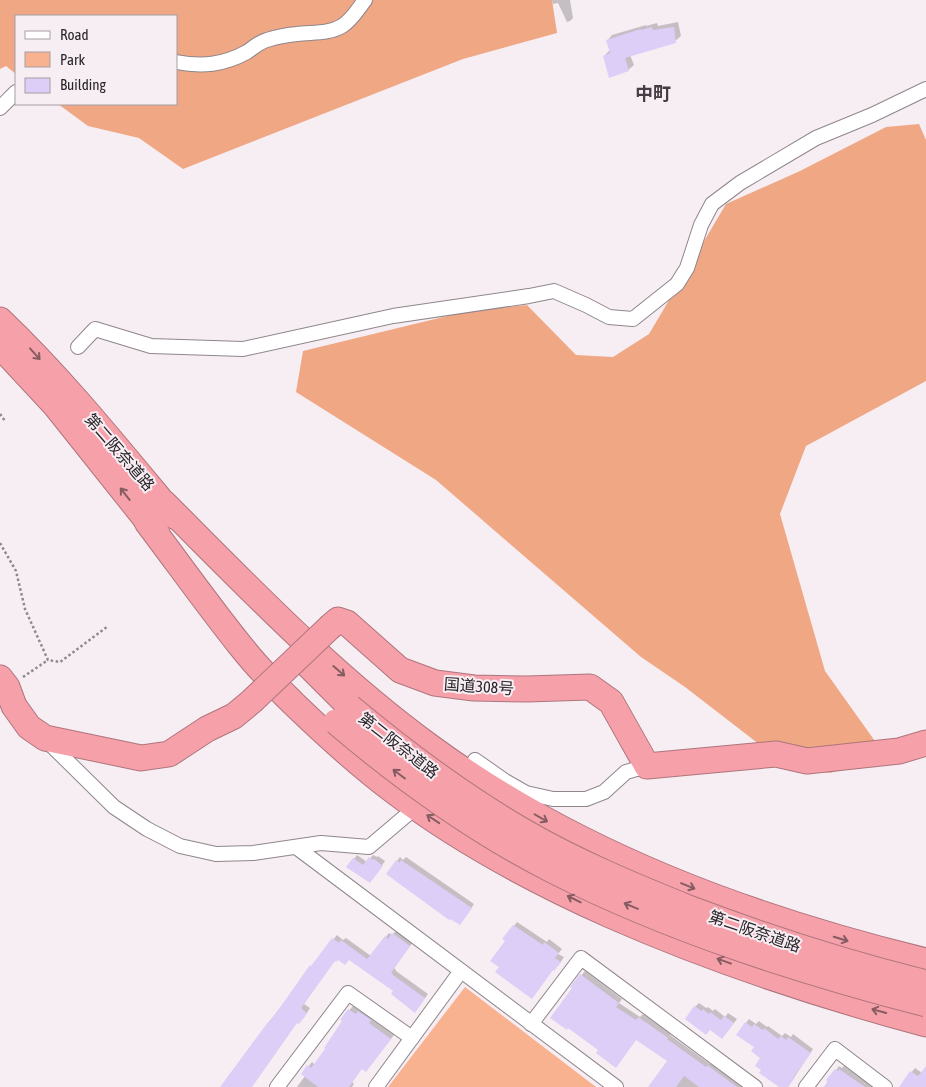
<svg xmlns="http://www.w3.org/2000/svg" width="926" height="1087" font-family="'Asap Condensed','Noto Sans JP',sans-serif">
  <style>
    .green { fill: #f9b290 }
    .forest { fill: #efa784 }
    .shadow { fill: #0003 }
    .building { fill: #ddcef8 }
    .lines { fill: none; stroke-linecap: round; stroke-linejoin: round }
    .street-casing { stroke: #8f868c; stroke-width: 16 }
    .highway-casing { stroke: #ae757c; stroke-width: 27 }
    .path { stroke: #8e888c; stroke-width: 2.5; stroke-dasharray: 2.5 2.5; stroke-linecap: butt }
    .street { stroke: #fff; stroke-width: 14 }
    .highway { stroke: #f6a0aa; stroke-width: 25 }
    .highway-bridge-casing { stroke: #ae757c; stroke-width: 27; stroke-linecap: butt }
    .highway-bridge { stroke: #f6a0aa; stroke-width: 25 }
    .oneway { stroke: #855c62 }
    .labels { text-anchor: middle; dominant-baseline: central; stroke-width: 4; stroke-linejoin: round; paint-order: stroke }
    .street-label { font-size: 16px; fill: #292528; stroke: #f7eef4 }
    .neighbourhood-label { font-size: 18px; font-weight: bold; fill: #453d43; stroke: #f7eef4 }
  </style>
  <rect width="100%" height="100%" fill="#f7eef4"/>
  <!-- green -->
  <path class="green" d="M465,987L596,1087H388Z"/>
  <!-- forest -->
  <g class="forest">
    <path d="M0,0H552L557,33L463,59L183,169L139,138L88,126L58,104H176V16H16V74L6,66L0,69Z"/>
    <path d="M919,124L926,140V381L806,446L780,514L825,671L887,758L830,773L790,768L685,687L641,657L436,480L296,392L303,351L464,312L527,305L576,355L613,357L649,334L726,204L800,171L886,127Z"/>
  </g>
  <!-- shadow -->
  <g class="shadow">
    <path d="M552,0H570L573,18L570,21L567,22L558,3L553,4Z"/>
    <path d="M678,22L681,36L675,41L630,55L634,65L628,70L604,56L610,50L607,41L612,35L646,25V26L657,23L658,26Z"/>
    <path d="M357,855L367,862L373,855L377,857L378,856L385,861L373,878L354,859Z"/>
    <path d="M400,857L403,860L406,857L474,904L463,920L397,861Z"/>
    <path d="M517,922L547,942L549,939L562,949L558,954L564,957L558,966L500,967L507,941L514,926Z"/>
    <path d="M396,931L413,942L394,968L396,970V971L428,994L418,1008L349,959L338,958L335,959L304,1004L310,1008L303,1019L298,1021L251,1087H221L269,1022L337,935L343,940L346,938L371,956L389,933L392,935Z"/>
    <path d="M585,971L622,999L619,1003L640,1017L643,1014L671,1034L670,1035L710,1064L711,1063L746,1087H650L668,1061L637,1038L600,1049L574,988L572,986Z"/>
    <path d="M699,1003L706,1008L708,1007L713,1011L715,1009L725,1017L728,1013L737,1019L722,1038L695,1007Z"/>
    <path d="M353,1006L360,1011L363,1008L374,1016L371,1019L394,1035L369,1067L362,1068L352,1082L354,1084L352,1087H297L305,1076L302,1074L312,1062L315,1065L344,1021L342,1019Z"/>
    <path d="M749,1019L756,1024L759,1021L767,1027L768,1026L782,1036L785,1033L791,1037L793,1034L813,1049L788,1087H781L762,1069V1058L755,1047L746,1023Z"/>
    <path d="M839,1066L842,1068L844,1066L874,1087H824Z"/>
    <path d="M915,1068L922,1073L926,1070V1087H909L903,1083Z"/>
  </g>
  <!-- building -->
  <g class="building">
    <path d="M652,27L653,30L674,27L676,43L625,58L629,71L609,78L603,56L610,53L606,40L641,29V30Z"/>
    <path d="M369,857L373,860L374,859L383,866L370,883L346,867L353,858L363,865Z"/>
    <path d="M396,860L399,863L401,860L472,908L460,925L450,919L449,920L386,874Z"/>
    <path d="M513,925L543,945L544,942L559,953L555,958L561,962L554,971L553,970L532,999L495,972L499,967L490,961L505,941L502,939Z"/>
    <path d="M392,933L410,946L391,973L393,974V975L425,998L415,1013L391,994L393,991L349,960L345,965L338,960L336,962L335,961L301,1008L307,1013L299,1024L297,1023L252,1087H220L268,1022L269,1023L310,965L311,966L332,938L339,943L341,940L367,959L385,936L388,939Z"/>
    <path d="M580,974L619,1003L616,1007L636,1020L638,1017L664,1035L668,1038L667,1039L706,1067L707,1065L737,1087H699L684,1076L676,1087H648L667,1061L636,1040L616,1068L596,1053L598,1050L568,1028L567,1030L550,1018L572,988L570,987Z"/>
    <path d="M694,1006L702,1011L703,1009L709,1014L710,1012L721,1020L724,1016L734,1023L722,1039L710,1030L706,1035L685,1019Z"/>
    <path d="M348,1009L356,1014L358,1011L371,1020L369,1023L391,1039L366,1072L362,1069L349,1087H318L301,1074L307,1065L311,1068L325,1049L324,1048L342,1021L340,1020Z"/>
    <path d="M745,1022L752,1027L754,1024L763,1030L764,1028L778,1039L781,1036L786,1040L788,1037L811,1053L793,1078L794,1079L788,1087H779L759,1073L761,1070L755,1066L760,1058L751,1051L754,1047L736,1035Z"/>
    <path d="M926,1066V1087H899L910,1071L918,1076Z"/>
    <path d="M835,1069L838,1071L839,1069L865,1087H824L828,1082L826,1080Z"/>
  </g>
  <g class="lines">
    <defs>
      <g id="street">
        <path d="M176,62C202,67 223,65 247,52C253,48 259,42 267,40C276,37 287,35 297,34C311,32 329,34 342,26C352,20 358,9 365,0"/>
        <path d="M0,108L16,92"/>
        <path d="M78,347L95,329L151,346L243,349L393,316L529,296L554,291L586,305L609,317L633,319L677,284L687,268L701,225L712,204L740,183L816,138L872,115L926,89"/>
        <path d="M47,741L114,807L147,829L180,846L216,854L253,853L321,843L369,847L409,813"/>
        <path d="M475,760L505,781L526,793L553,799H586L604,792L626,772L647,766"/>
        <path d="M296,847L616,1087"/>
        <path d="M531,1024L581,958L755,1087"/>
        <path d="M277,1087L348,993L412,1038"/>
        <path d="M376,1087L461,971"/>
        <path d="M806,1087L835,1049L885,1087"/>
      </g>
      <g id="highway">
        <path d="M0,320C63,380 118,449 174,516"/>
        <path d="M0,346L55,405L157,533"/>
        <path d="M165,504C249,588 333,676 429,746C576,854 750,918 926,961"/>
        <path d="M147,522C178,563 207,604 239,644C247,654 255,664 264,673C273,684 284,694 294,704C326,735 359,765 395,792C461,842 534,881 610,915C712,960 818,995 926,1024"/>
        <path d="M331,626L338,620L347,623L400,670L435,683L474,688L527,689L590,687L611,702L647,766L776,754L807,761L899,751L926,743"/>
        <path d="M308,665L350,707"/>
        <path d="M0,678L7,687L14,706L29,727L45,738L141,758L169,754L207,729L234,716L252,701"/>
      </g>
    </defs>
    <!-- street casing -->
    <use href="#street" class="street-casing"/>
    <!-- highway casing -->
    <use href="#highway" class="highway-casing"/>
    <!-- path -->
    <g class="path">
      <path d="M0,414L5,421"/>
      <path d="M0,543L16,571L25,609L48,660L60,662L108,626"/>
      <path d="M23,677L48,660"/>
    </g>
    <!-- street -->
    <use href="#street" class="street"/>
    <!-- highway -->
    <use href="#highway" class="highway"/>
    <defs>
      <g id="highway-bridge">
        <path d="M252,701L331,626"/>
        <path d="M350,707C405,753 461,795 523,831C576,862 634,886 691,909C768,938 846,963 926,983"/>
        <path d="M336,722C403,779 475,831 554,871C671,930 799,971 926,1004"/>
      </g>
    </defs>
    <!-- highway-bridge casing -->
    <use href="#highway-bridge" class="highway-bridge-casing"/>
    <!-- highway-bridge -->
    <use href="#highway-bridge" class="highway-bridge"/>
  </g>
  <!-- one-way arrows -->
  <defs><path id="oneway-shaft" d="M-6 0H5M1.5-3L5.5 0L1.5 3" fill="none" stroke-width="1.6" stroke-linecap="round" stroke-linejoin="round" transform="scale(1.25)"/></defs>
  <g class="oneway">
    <use href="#oneway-shaft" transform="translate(35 354) rotate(48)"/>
    <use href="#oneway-shaft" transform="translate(125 494) rotate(-128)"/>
    <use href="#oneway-shaft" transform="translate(339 671) rotate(41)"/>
    <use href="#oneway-shaft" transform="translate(399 774) rotate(-143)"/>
    <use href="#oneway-shaft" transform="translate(541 818) rotate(30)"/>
    <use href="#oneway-shaft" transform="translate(433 819) rotate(-146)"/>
    <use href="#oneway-shaft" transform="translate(688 886) rotate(22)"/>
    <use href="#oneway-shaft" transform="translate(574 899) rotate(-154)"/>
    <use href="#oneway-shaft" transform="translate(631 906) rotate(-157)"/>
    <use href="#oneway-shaft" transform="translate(841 939) rotate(17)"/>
    <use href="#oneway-shaft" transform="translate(724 961) rotate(-160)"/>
    <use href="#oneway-shaft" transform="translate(879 1011) rotate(-165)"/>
  </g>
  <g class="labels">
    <!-- street labels -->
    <g class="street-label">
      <text transform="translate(120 452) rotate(49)">第二阪奈道路</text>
      <text transform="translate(479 686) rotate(4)">国道308号</text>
      <text transform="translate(399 745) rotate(38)">第二阪奈道路</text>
      <text transform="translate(755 931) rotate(19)">第二阪奈道路</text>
    </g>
    <!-- neighbourhood labels -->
    <g class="neighbourhood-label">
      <text x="653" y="93">中町</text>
    </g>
  </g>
  <!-- legend -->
  <rect x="15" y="15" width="162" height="90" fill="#f7eef4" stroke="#a59ea2"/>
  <rect x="25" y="31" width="25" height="8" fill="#ffffff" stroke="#a59ea2"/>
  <text x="60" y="40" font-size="15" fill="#292528">Road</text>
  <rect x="25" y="52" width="25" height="15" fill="#f9b290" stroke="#a59ea2"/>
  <text x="60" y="65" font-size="15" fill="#292528">Park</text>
  <rect x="25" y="78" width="25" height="15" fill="#ddcef8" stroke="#a59ea2"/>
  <text x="60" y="90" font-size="15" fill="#292528">Building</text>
</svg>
